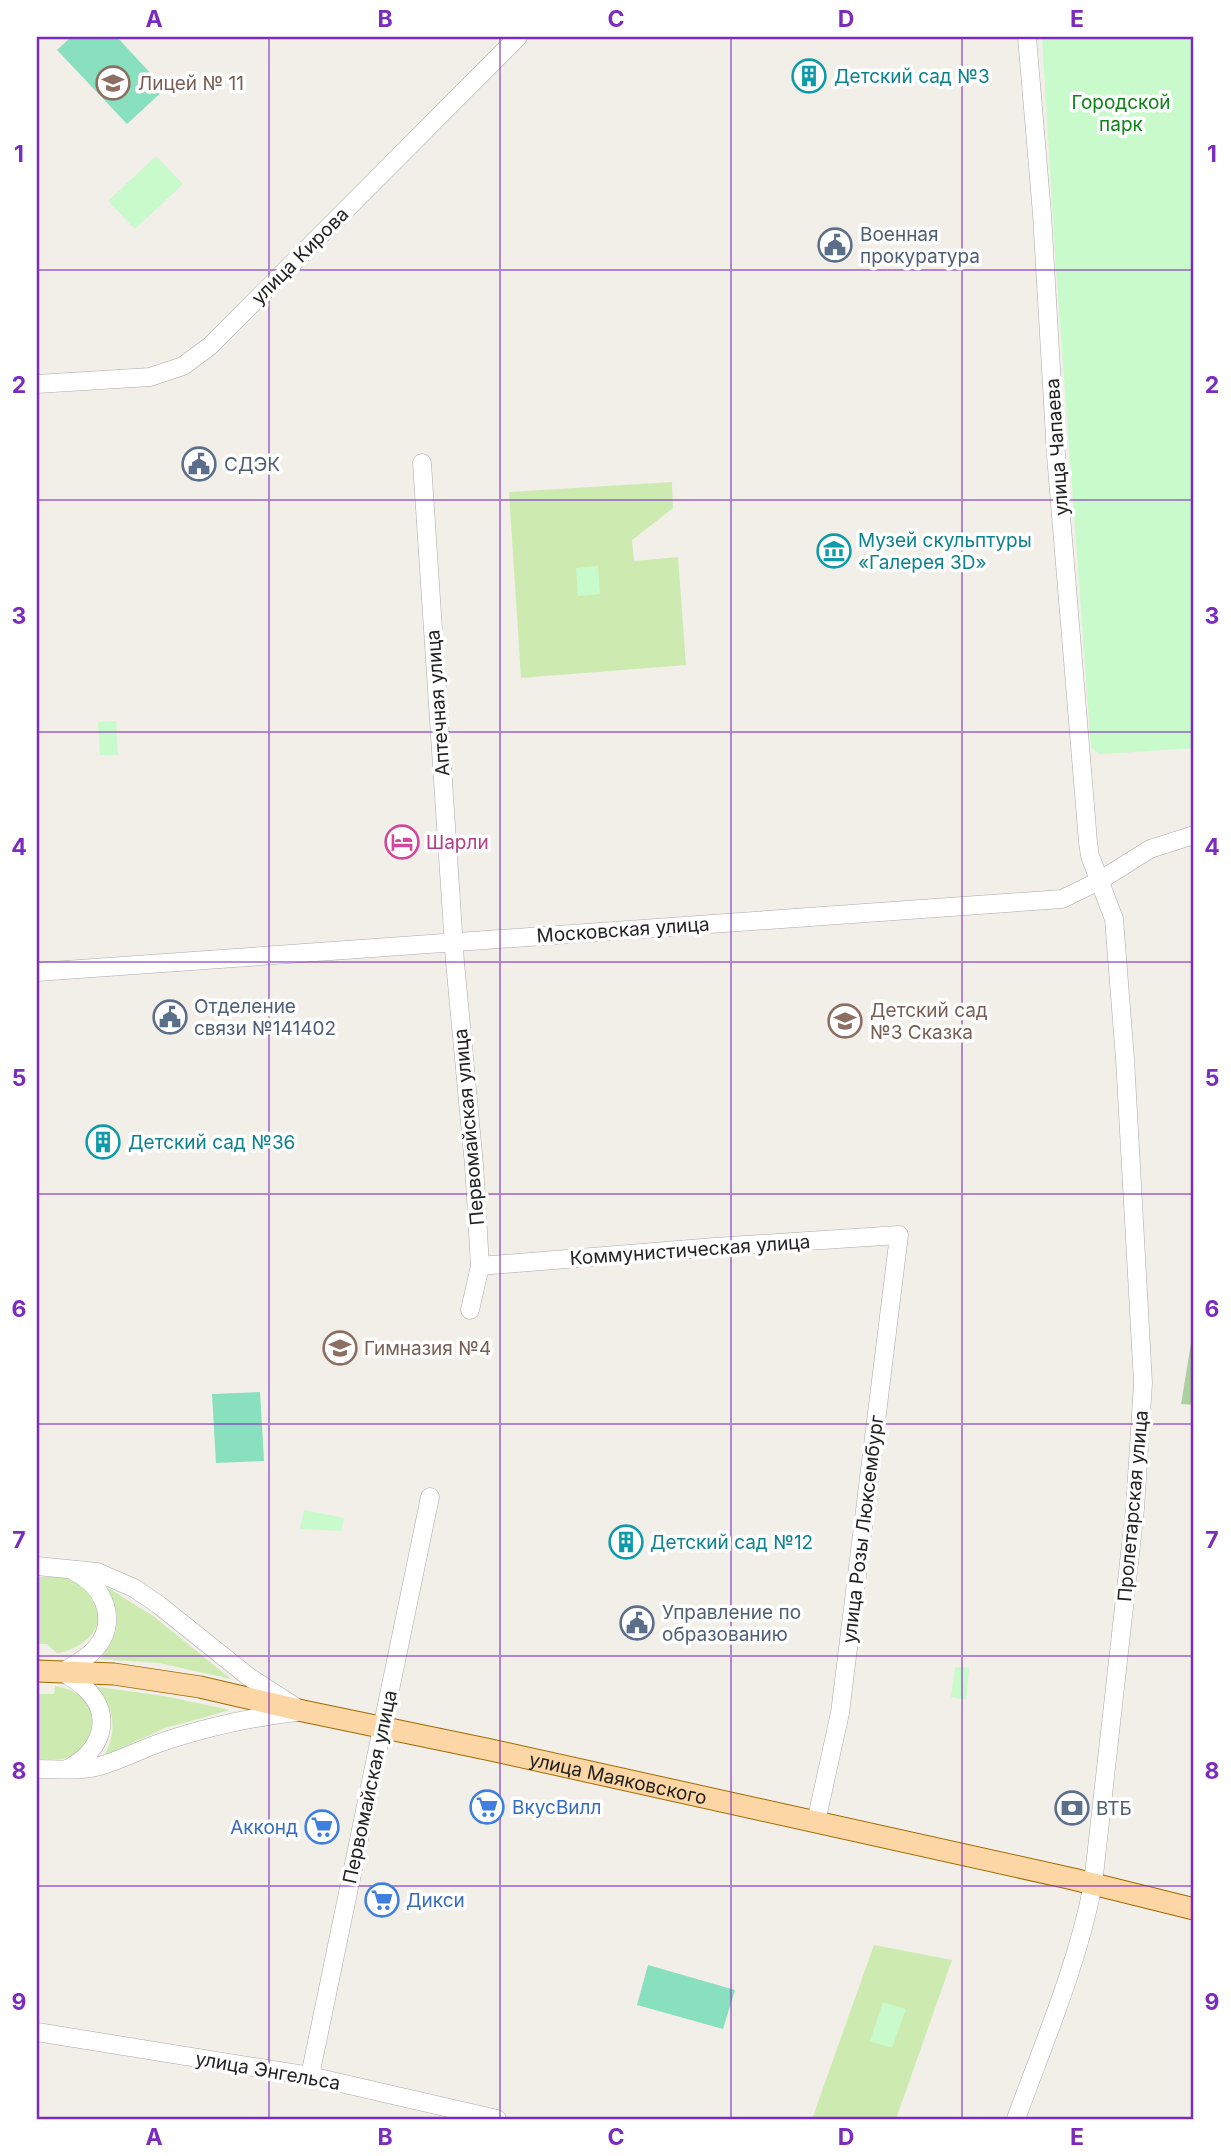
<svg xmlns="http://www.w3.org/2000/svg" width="1231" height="2156" font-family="Inter,sans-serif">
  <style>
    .grass { fill: #cdebb0 }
    .forest { fill: #add19e }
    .park { fill: #c8facc }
    .pitch { fill: #88e0be }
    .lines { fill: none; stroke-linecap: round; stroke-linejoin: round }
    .minor-casing { stroke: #a9a9a9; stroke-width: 19 }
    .major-casing { stroke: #a06b00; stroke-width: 23 }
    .minor { stroke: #fff; stroke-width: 18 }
    .major { stroke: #fcd6a4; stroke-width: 21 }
    .grid { fill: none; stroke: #7b2cbf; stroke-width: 2; stroke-opacity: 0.55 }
    .labels { text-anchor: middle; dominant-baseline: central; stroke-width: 7; stroke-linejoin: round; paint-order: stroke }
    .culture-label { font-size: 19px; fill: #0d838f; stroke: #fff; text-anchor: start }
    .education-label { font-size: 19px; fill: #785e54; stroke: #fff; text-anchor: start }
    .park-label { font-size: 19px; fill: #0c8416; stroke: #fff }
    .service-label { font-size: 19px; fill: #4e5e75; stroke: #fff; text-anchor: start }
    .street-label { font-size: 19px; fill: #222; stroke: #fff }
    .hotel-label { font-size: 19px; fill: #b23c85; stroke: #fff; text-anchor: start }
    .shop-label { font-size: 19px; fill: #366cbe; stroke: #fff; text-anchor: start }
    .neatline { fill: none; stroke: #7b2cbf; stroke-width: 2.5 }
    .grid-label { font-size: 23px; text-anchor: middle; font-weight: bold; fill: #7b2cbf }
  </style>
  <rect width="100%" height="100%" fill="#f2efe9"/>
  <!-- grass -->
  <g class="grass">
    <path d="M672,482L673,508L632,540L634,561L678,557L686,665L521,678L509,492Z"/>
    <path d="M37,1577C50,1577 69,1576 81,1584C118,1608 95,1648 57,1653L47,1644H37Z"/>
    <path d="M105,1586L153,1616L231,1679L159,1663L100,1659C121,1633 123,1614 105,1586Z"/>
    <path d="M55,1686C84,1691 102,1708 88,1739C85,1745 82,1751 75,1755C64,1761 49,1759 37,1759V1694H54Z"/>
    <path d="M98,1687L164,1696L230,1710L165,1728L104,1756C118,1732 114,1709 98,1687Z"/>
    <path d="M874,1945L952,1960L896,2119H812Z"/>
  </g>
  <!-- forest -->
  <path class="forest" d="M1194,1325V1405L1181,1404Z"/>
  <!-- park -->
  <g class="park">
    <path d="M1042,37H1194V748L1105,754H1099L1091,747L1056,267Z"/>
    <path d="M156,156L183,184L135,229L108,201Z"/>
    <path d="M598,566L600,594L578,596L576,568Z"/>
    <path d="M116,721L118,755H100L98,722Z"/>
    <path d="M304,1510L344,1518L341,1531L300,1529Z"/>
    <path d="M955,1667L969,1668L966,1700L951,1697Z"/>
    <path d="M883,2002L906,2009L892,2048L870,2041Z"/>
  </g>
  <!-- pitch -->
  <g class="pitch">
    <path d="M71,37H117L165,89L127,124L57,50Z"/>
    <path d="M260,1392L264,1461L216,1463L212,1394Z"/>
    <path d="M648,1965L735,1990L723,2029L637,2005Z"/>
  </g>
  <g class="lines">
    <defs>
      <g id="minor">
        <path d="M37,384L150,377L183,366L210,346L518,37"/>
        <path d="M422,463L455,962L474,1165L480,1266L470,1310"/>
        <path d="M37,972L1062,899L1099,881L1150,849L1194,835"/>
        <path d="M480,1266L715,1247L899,1235L840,1713L816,1822"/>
        <path d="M37,1566L97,1572L134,1588L159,1605L249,1677L294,1706"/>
        <path d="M69,1768C100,1752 115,1716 86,1689C80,1683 71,1677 63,1672C74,1665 86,1659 95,1649C119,1623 105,1586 75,1572"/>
        <path d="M37,1769C60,1769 84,1772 106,1764C128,1757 148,1746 171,1739C212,1726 253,1717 296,1712"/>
        <path d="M37,2032L310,2076L497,2119"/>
        <path d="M310,2076L430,1497"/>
        <path d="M1016,2119C1044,2042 1078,1964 1093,1884L1135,1509L1143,1383L1125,1059L1114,919L1090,856L1088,842L1056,455L1042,214L1027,37"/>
      </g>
      <g id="major">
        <path id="s1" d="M37,1671L114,1674L200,1687L303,1711L491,1750L1073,1879L1194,1909"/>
      </g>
    </defs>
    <!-- minor casing -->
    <use href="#minor" class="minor-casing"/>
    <!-- major casing -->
    <use href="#major" class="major-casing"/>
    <!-- minor -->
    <use href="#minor" class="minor"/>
    <!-- major -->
    <use href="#major" class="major"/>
  </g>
  <!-- grid -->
  <path class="grid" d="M269,37V2119M500,37V2119M731,37V2119M962,37V2119M37,270H1194M37,500H1194M37,732H1194M37,962H1194M37,1194H1194M37,1424H1194M37,1656H1194M37,1886H1194"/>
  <!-- icons -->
  <defs>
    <symbol id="building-ring" viewBox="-11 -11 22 22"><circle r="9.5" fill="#fff" stroke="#0f9aa8" stroke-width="1.5"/><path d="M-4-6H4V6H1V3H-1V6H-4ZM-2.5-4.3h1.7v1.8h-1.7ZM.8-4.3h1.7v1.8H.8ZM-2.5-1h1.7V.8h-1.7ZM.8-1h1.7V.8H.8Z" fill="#0f9aa8"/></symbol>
    <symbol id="school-ring" viewBox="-11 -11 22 22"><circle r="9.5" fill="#fff" stroke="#8d6e63" stroke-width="1.5"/><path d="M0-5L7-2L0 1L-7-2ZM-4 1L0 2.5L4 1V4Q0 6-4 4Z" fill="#8d6e63"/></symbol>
    <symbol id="civic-ring" viewBox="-11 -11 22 22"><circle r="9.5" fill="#fff" stroke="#5c6f8a" stroke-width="1.5"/><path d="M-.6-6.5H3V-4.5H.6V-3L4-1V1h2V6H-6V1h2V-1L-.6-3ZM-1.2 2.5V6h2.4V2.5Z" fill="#5c6f8a"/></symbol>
    <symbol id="museum-ring" viewBox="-11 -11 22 22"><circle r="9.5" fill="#fff" stroke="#0f9aa8" stroke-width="1.5"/><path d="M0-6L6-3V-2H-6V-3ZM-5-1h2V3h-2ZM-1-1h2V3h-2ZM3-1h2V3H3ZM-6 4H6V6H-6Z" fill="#0f9aa8"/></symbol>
    <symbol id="hotel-ring" viewBox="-11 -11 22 22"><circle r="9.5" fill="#fff" stroke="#d1479c" stroke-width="1.5"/><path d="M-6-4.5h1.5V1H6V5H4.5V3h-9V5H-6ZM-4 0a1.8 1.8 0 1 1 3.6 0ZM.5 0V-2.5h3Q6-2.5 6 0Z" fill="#d1479c"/></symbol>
    <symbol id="supermarket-ring" viewBox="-11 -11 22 22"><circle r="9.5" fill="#fff" stroke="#3f7fe0" stroke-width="1.5"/><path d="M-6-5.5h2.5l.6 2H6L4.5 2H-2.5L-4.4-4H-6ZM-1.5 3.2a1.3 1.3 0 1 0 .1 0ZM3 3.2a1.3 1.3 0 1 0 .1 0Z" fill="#3f7fe0"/></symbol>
    <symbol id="bank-ring" viewBox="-11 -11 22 22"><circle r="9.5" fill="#fff" stroke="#5c6f8a" stroke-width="1.5"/><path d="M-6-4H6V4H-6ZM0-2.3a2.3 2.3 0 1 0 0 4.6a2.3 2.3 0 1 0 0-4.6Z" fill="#5c6f8a"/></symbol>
  </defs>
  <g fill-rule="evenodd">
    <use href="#building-ring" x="790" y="57" width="38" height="38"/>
    <use href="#school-ring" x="94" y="64" width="38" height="38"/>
    <use href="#civic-ring" x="816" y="226" width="38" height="38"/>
    <use href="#civic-ring" x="180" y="445" width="38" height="38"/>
    <use href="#museum-ring" x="815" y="532" width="38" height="38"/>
    <use href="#hotel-ring" x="383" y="823" width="38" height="38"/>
    <use href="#civic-ring" x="151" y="998" width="38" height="38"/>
    <use href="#school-ring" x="826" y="1002" width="38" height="38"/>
    <use href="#building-ring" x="84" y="1123" width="38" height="38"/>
    <use href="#school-ring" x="321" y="1329" width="38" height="38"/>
    <use href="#building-ring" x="607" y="1523" width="38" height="38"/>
    <use href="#civic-ring" x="618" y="1604" width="38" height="38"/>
    <use href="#supermarket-ring" x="468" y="1788" width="38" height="38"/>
    <use href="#bank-ring" x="1053" y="1789" width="38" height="38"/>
    <use href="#supermarket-ring" x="303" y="1808" width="38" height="38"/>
    <use href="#supermarket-ring" x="363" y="1881" width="38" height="38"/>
  </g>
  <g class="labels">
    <!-- culture labels -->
    <g class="culture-label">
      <text x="834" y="76">Детский сад №3</text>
      <text x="858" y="540">Музей скульптуры<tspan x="858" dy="22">«Галерея 3D»</tspan></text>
      <text x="128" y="1142">Детский сад №36</text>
      <text x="650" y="1542">Детский сад №12</text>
    </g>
    <!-- education labels -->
    <g class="education-label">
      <text x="138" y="83">Лицей № 11</text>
      <text x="870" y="1010">Детский сад<tspan x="870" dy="22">№3 Сказка</tspan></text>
      <text x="364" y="1348">Гимназия №4</text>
    </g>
    <!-- park labels -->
    <g class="park-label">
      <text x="1121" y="102">Городской<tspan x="1121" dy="22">парк</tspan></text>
    </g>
    <!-- service labels -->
    <g class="service-label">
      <text x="860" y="234">Военная<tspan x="860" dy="22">прокуратура</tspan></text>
      <text x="224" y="464">СДЭК</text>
      <text x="194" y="1006">Отделение<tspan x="194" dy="22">связи №141402</tspan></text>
      <text x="662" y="1612">Управление по<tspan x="662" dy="22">образованию</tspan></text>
      <text x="1096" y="1808">ВТБ</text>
    </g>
    <!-- street labels -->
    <g class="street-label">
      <text transform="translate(300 256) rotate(-45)">улица Кирова</text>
      <text transform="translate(1057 447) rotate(-94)">улица Чапаева</text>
      <text transform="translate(438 703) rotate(-94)">Аптечная улица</text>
      <text transform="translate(623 930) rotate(-4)">Московская улица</text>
      <text transform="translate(469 1127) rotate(-95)">Первомайская улица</text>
      <text transform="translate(690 1250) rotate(-4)">Коммунистическая улица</text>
      <text transform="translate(1133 1506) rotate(-85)">Пролетарская улица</text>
      <text transform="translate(863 1529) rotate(-83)">улица Розы Люксембург</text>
      <text stroke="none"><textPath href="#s1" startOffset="592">улица Маяковского</textPath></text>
      <text transform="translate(370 1787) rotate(-78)">Первомайская улица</text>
      <text transform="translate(268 2071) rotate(10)">улица Энгельса</text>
    </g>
    <!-- hotel labels -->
    <g class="hotel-label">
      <text x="426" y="842">Шарли</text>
    </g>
    <!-- shop labels -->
    <g class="shop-label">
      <text x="512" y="1807">ВкусВилл</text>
      <text x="298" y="1827" text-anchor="end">Акконд</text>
      <text x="406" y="1900">Дикси</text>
    </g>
  </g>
  <!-- border -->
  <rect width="1231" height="2156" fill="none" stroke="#ffffff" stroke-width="77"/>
  <rect x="38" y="38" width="1154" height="2080" class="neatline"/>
  <g class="grid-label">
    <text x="154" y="27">A</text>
    <text x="385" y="27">B</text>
    <text x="616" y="27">C</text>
    <text x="846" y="27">D</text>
    <text x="1077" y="27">E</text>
    <text x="19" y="162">1</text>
    <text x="1212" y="162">1</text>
    <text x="19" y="393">2</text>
    <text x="1212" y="393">2</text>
    <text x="19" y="624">3</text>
    <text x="1212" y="624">3</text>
    <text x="19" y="855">4</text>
    <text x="1212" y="855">4</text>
    <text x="19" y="1086">5</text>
    <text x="1212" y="1086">5</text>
    <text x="19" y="1317">6</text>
    <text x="1212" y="1317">6</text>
    <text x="19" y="1548">7</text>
    <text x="1212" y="1548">7</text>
    <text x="19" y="1779">8</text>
    <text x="1212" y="1779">8</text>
    <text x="19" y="2010">9</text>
    <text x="1212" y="2010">9</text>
    <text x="154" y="2145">A</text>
    <text x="385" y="2145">B</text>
    <text x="616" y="2145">C</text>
    <text x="846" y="2145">D</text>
    <text x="1077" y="2145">E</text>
  </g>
</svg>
